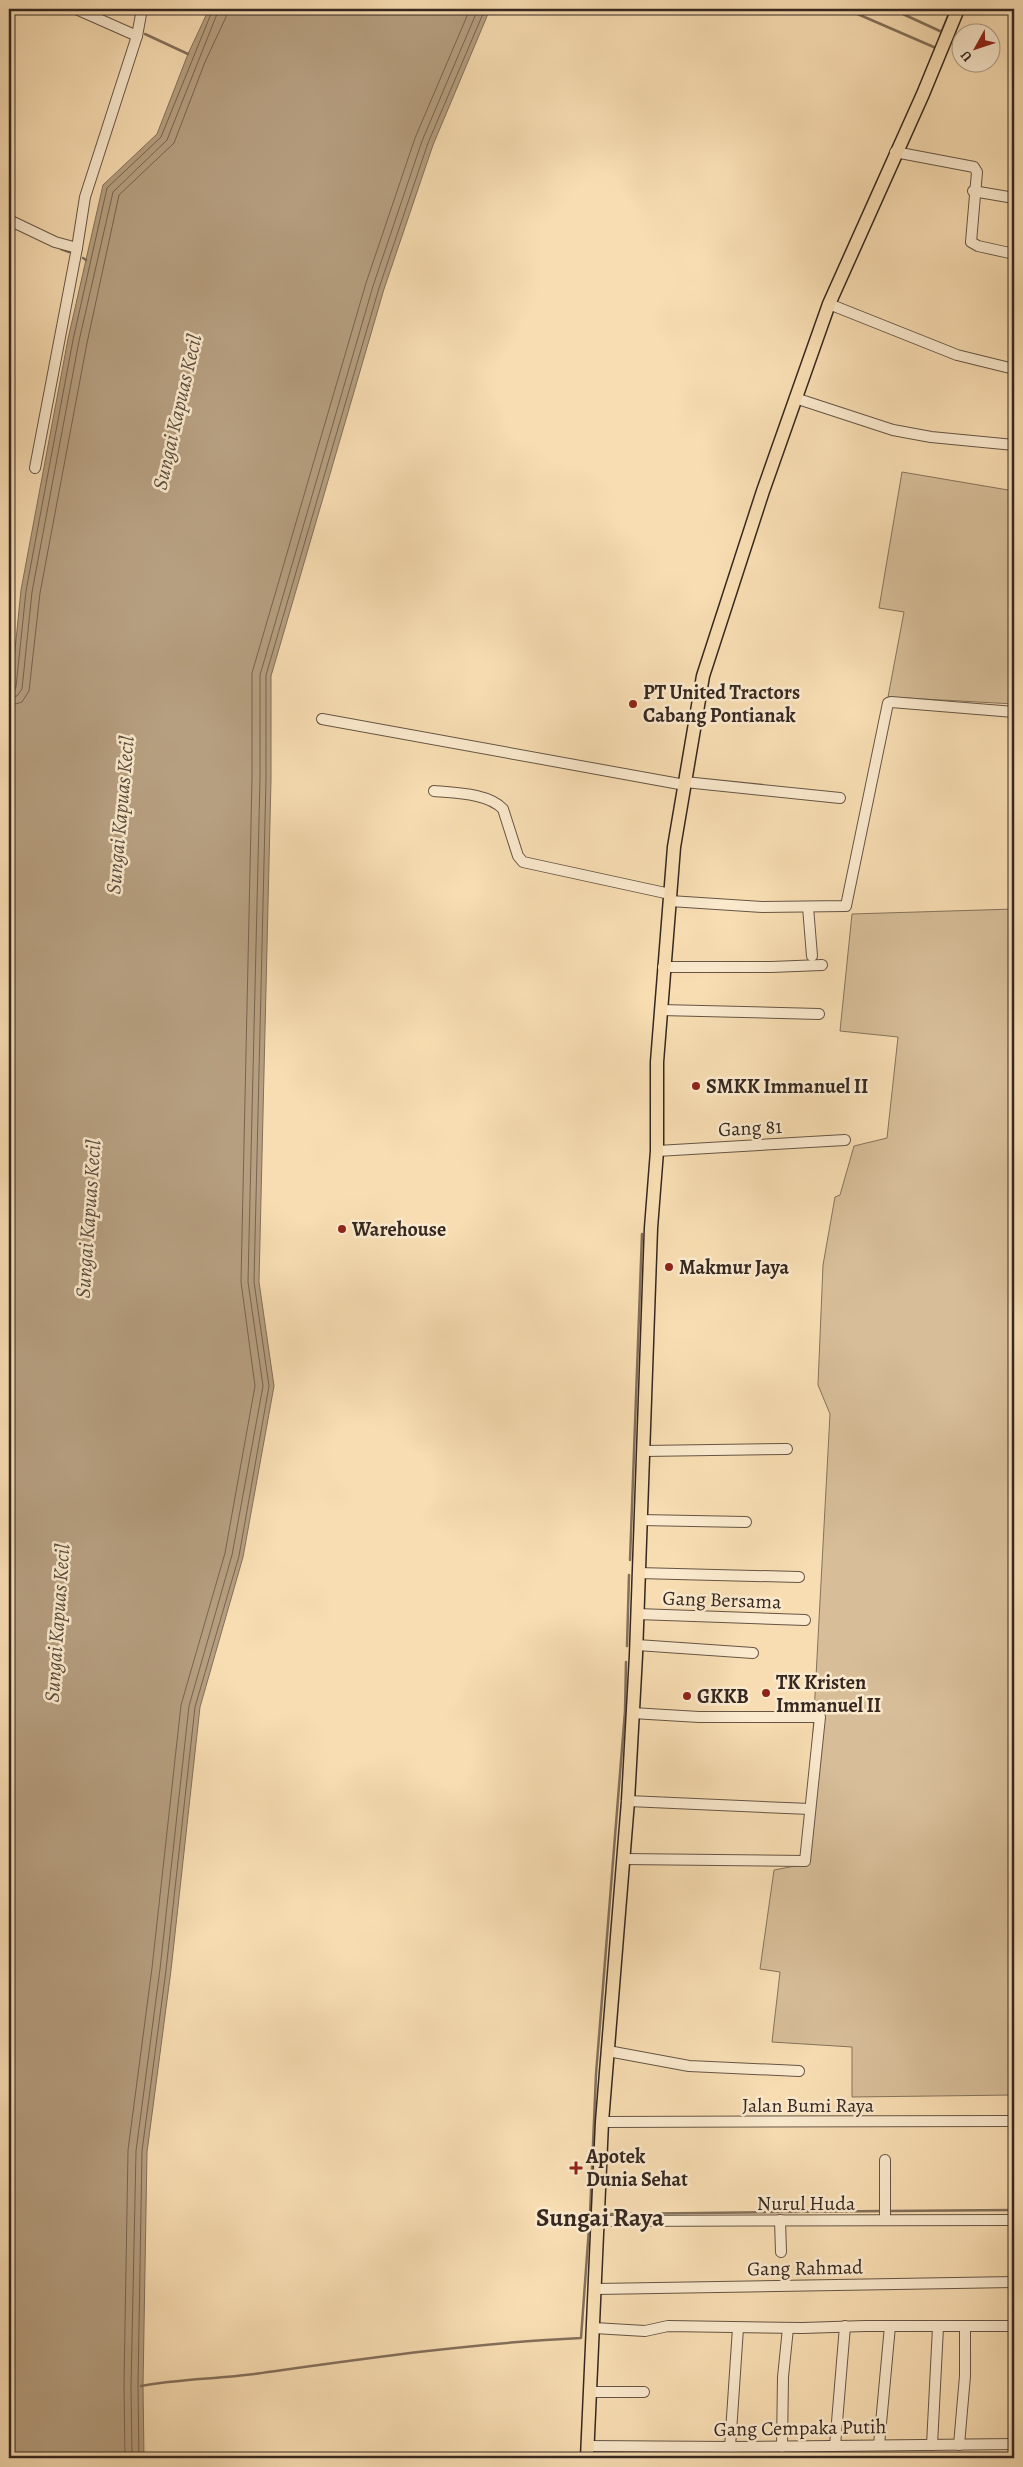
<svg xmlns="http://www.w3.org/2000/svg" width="1023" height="2467" font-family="Alegreya,serif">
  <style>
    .green { fill: #d7be99; stroke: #86735c }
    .water { fill: #b69f80; stroke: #836f5a }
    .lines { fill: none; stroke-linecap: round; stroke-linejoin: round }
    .shore { stroke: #766450; stroke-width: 1 }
    .stream { stroke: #836f5a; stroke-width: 2.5 }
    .minor-casing { stroke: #654; stroke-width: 12 }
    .major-casing { stroke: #362820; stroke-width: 15 }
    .minor { stroke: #fae9cd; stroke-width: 10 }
    .major { stroke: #f8ddb2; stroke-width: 12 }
    .poi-dot { fill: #8f2418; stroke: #fae9cd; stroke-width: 2 }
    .labels { text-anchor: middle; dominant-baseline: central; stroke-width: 5; stroke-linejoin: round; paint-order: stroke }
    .poi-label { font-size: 20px; font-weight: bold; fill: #362820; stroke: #fae9cd; text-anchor: start }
    .street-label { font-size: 20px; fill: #362820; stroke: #fae9cd }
    .water-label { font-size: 21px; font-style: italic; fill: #5c4c3d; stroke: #fae9cd }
    .district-label { font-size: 25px; font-weight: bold; fill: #362820; stroke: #fae9cd }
  </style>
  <rect width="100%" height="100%" fill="#f8ddb2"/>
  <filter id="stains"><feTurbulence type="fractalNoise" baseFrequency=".004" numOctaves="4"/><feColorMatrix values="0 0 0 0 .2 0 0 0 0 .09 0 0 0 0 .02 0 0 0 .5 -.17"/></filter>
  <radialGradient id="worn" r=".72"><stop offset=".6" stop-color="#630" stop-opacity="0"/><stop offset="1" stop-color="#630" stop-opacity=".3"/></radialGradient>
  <!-- green -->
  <g class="green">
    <path d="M902,472L1014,491V704L888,697L904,612L879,608Z"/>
    <path d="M1014,909V2095L852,2097V2047L772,2042L780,1972L760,1969L774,1870L806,1864L830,1414L818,1385L823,1265L835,1197L840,1195L854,1146L887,1138L898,1037L840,1031L852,914Z"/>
  </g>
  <!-- water -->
  <path class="water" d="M209,9H490L433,145L384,289L271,676V779L259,1282L274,1386L243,1557L200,1707L171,1970L147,2152L143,2386L144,2458H9V710L21,590L68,339L103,185L157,134L188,54Z"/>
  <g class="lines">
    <!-- shore -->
    <g class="shore">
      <path d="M9,692L14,691L16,687L26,591L73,340L107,188L161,137L213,9"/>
      <path d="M9,698L17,696L22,689L32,592L79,341L113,192L167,140L219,9"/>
      <path d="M9,706L22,702L29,691L40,593L87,343L119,195L174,143L205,62L226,17L227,9"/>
      <path d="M125,2458L124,2385L128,2150L152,1968L181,1705L225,1553L255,1386L241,1282L252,778V673L366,283L415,138L470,9"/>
      <path d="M132,2458L131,2386L136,2151L160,1969L189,1706L232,1555L263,1386L248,1282L260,778V675L373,286L422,141L478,9"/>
      <path d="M139,2458L138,2386L142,2151L166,1970L195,1707L239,1556L269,1386L254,1282L266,779V675L379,288L428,143L485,9"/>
    </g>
    <!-- stream -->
    <g class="stream">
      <path d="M846,9L936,48L937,45"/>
      <path d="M892,9L942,32"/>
      <path d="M941,33L949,14"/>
      <path d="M145,34L188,54"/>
      <path d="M61,249L69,252"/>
      <path d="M83,258L86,260"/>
      <path d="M630,1560L642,1234"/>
      <path d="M627,1646L629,1575"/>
      <path d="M888,2211L1014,2210"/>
      <path d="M611,2214L883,2211"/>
      <path d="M141,2386C178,2379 217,2379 254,2374C362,2359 472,2343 581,2338L590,2214L596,2074L625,1711L626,1662"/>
    </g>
    <defs>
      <g id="minor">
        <path d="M137,36L142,9"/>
        <path d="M895,152L974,167L977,172L971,242L978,246L1014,254"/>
        <path d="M973,191L1014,198"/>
        <path d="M9,220L55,242L77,248"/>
        <path d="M829,304L957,355L1014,369"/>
        <path d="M795,398L893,430L931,437L1014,445"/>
        <path d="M35,468L77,248L85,197L137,36L76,9"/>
        <path d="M322,719L685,785"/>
        <path d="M685,782L840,798"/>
        <path d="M434,791C455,793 488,793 503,809L518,856L523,862L670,894"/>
        <path d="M670,901L762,907L846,906L888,703L891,702L1014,712"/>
        <path d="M808,907L812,956"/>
        <path d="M663,967H771L822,965"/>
        <path d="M661,1010L819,1014"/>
        <path d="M657,1151L845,1140"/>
        <path d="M643,1451L787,1449"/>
        <path d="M640,1520L746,1522"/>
        <path d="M638,1573L799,1577"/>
        <path d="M637,1614L805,1620"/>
        <path d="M637,1645L753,1653"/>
        <path d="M628,1801L810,1809"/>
        <path d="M623,1859L805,1861L820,1717H699L632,1713"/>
        <path d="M608,2051L689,2066L799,2071"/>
        <path d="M602,2122L1014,2121"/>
        <path d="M885,2160V2220"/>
        <path d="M780,2220L781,2252"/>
        <path d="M597,2221L1014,2220"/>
        <path d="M596,2289L1014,2282"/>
        <path d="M594,2328L645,2331L668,2326L802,2328L865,2326H1014"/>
        <path d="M590,2392H644"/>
        <path d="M879,2445L890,2326"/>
        <path d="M932,2445L938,2327"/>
        <path d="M959,2445L965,2376V2327"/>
        <path d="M587,2446L730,2447L1014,2444"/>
        <path d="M835,2446L845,2326"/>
        <path d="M730,2447L738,2328"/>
        <path d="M782,2447L783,2377L788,2328"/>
      </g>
      <path id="major" d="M587,2458L602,2122L628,1801L636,1655L651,1228L657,1151V1062L674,847L703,676L763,491L829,304L923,94L958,9"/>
    </defs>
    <!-- minor casing -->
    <use href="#minor" class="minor-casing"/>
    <!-- major casing -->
    <use href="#major" class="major-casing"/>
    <!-- minor -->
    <use href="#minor" class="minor"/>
    <!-- major -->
    <use href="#major" class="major"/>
  </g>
  <!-- markers -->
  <g class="poi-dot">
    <circle cx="633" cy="704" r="5"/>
    <circle cx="696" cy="1086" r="5"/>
    <circle cx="342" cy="1229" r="5"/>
    <circle cx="669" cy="1267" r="5"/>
    <circle cx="766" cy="1693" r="5"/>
    <circle cx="687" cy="1696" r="5"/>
    <path d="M573.5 2160.5h5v5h5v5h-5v5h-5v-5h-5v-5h5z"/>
  </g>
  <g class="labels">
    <!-- poi labels -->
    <g class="poi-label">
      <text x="643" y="692">PT United Tractors<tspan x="643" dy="23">Cabang Pontianak</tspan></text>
      <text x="706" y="1086">SMKK Immanuel II</text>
      <text x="352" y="1229">Warehouse</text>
      <text x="679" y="1267">Makmur Jaya</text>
      <text x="776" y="1682">TK Kristen<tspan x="776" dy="23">Immanuel II</tspan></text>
      <text x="697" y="1696">GKKB</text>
      <text x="586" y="2156">Apotek<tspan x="586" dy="23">Dunia Sehat</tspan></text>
    </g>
    <!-- street labels -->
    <g class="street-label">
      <text transform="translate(750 1128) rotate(-3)">Gang 81</text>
      <text transform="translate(722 1600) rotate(2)">Gang Bersama</text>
      <text x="808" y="2105">Jalan Bumi Raya</text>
      <text x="806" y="2203">Nurul Huda</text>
      <text transform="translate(805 2268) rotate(-1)">Gang Rahmad</text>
      <text transform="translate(800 2428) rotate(-1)">Gang Cempaka Putih</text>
    </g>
    <!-- water labels -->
    <g class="water-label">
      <text transform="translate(177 412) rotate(-77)">Sungai Kapuas Kecil</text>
      <text transform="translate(120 815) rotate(-85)">Sungai Kapuas Kecil</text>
      <text transform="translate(88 1219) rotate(-86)">Sungai Kapuas Kecil</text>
      <text transform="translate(57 1623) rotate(-86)">Sungai Kapuas Kecil</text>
    </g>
    <!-- district labels -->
    <g class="district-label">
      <text x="600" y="2218">Sungai Raya</text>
    </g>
  </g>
  <!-- margin -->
  <rect width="1023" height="2467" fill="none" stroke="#f8ddb2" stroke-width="30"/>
  <rect x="10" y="10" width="1003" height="2447" fill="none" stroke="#362820" stroke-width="2.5"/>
  <rect x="15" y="15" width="993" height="2437" fill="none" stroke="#362820"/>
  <!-- north arrow -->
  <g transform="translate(976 48) rotate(230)"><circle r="24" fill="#fae9cd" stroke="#ac9c88"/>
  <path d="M0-4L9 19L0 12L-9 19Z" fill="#8f2418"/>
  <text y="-8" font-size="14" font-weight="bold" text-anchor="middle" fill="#362820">U</text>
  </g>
  <rect width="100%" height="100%" filter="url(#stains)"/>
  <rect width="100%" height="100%" fill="url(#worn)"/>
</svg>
